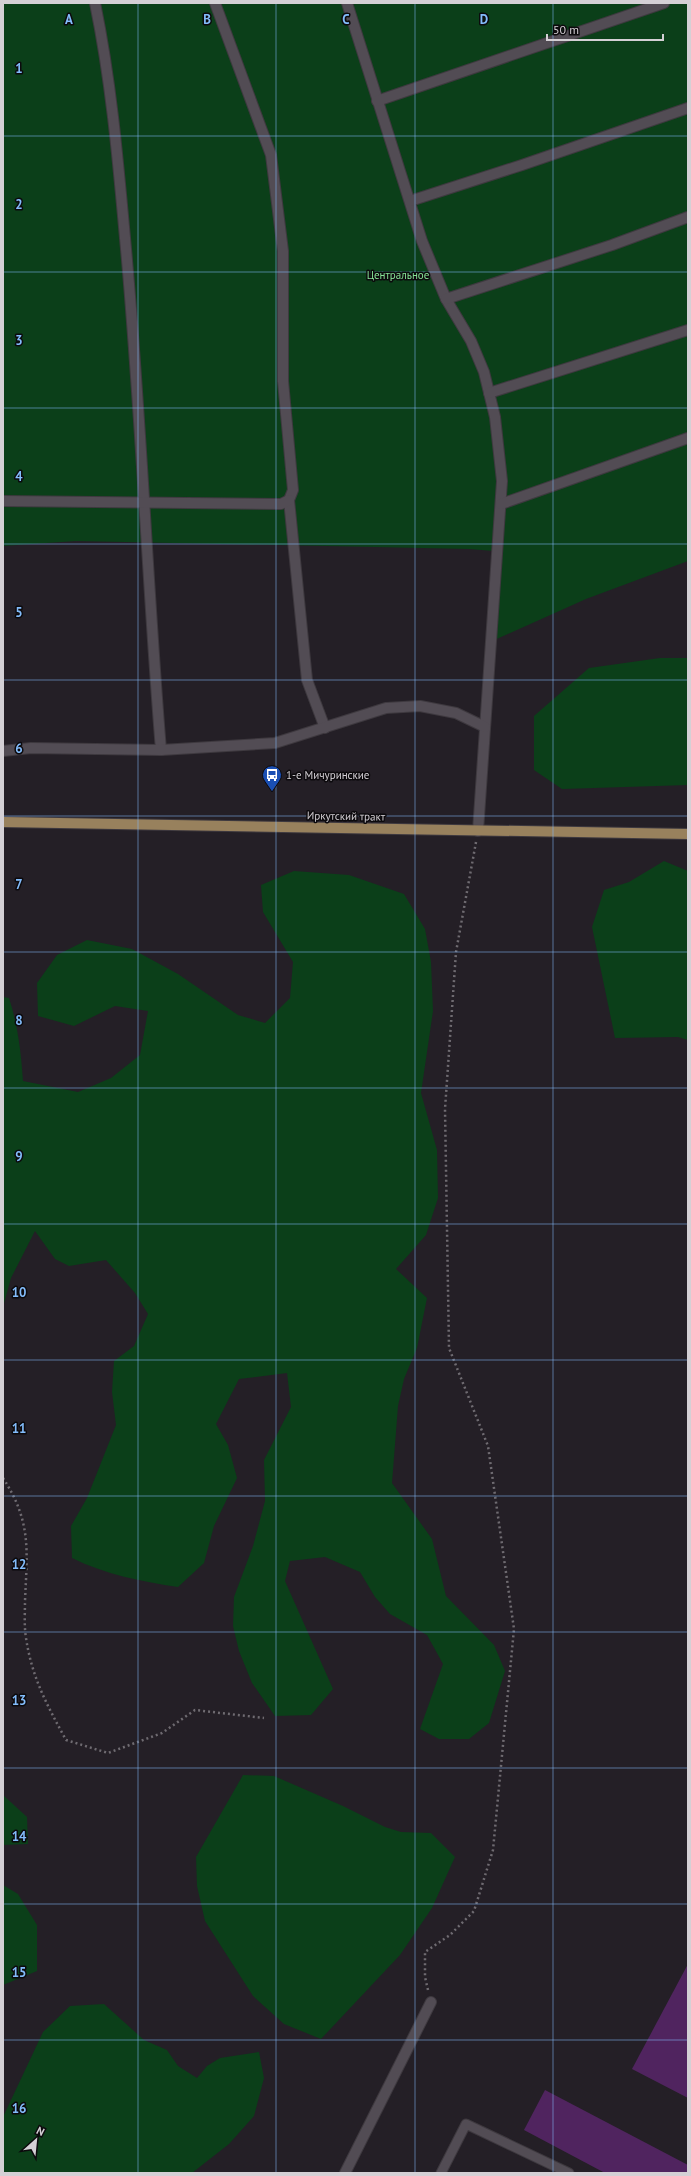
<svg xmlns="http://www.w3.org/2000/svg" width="691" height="2176" font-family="'PT Sans',sans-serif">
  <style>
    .green { fill: #0b3f19 }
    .building { fill: #50245f }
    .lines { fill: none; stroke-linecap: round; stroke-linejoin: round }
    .service-casing { stroke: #3e393f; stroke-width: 11 }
    .minor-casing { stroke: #3e393f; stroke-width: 12 }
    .primary-casing { stroke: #3e393f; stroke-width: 12 }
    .path { stroke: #6f6b71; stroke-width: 2.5; stroke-dasharray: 2 3; stroke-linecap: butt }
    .service { stroke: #524c54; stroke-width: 9 }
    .minor { stroke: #524c54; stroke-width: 10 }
    .primary { stroke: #98815d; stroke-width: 10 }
    .grid { fill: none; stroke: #83bcfb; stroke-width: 1; stroke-opacity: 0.55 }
    .labels { text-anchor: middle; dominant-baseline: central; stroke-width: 3; stroke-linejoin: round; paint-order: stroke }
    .park-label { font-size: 11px; fill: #87e396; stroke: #0c0a0d }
    .poi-label { font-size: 11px; fill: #d4d0d5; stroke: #0c0a0d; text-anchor: start }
    .street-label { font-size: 11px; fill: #d4d0d5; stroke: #0c0a0d }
    .grid-label { font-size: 13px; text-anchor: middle; font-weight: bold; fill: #83bcfb; stroke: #0c0a0d; stroke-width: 3; stroke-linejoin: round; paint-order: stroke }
  </style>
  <rect width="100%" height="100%" fill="#241f26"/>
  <!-- green -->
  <g class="green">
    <path d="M3,3H688V561L586,599L490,642L494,551L469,549L76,541L3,546Z"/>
    <path d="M660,658H688V785L562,789L534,770V716L589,668Z"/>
    <path d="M664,861L688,871V1040L678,1037L615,1038L592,927L604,890L629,882Z"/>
    <path d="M294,871L349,875L404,894L425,929L431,962L433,1011L421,1093L437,1150L438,1198L426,1235L396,1269L427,1298L417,1348L404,1379L398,1406L392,1483L432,1539L446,1596L494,1645L505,1671L489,1723L469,1739H439L420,1729L443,1664L427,1635L390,1614L375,1597L360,1572L325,1557L290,1561L285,1581L333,1689L311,1715L275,1716L252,1683L239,1651L233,1626L234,1597L253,1546L265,1501L264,1460L291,1407L287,1373L239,1379L216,1424L228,1445L237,1478L214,1526L204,1563L178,1587C143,1582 104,1574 72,1558L71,1526L87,1498L116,1425L112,1392L114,1361L134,1346L148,1314L135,1293L106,1260L69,1266L55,1259L35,1231L11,1278L3,1307V997L9,998C18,1026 21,1052 23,1081L78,1092L111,1078L140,1055L148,1011L115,1006L74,1026L38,1016L37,983L57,955L87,940L132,949L178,974L238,1015L265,1023L290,998L293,962L263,912L261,885Z"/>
    <path d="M243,1775L274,1776L343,1806L385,1827L401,1832L431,1833L455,1857L432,1908L400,1955L321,2039L284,2024L253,1996L205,1921L197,1886L196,1857Z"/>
    <path d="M3,1795L27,1817L28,1844L3,1845Z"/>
    <path d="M3,1885L18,1894L37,1925V1971L3,1985Z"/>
    <path d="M104,2004L144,2040L167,2050L178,2066L197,2078L207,2066L220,2058L259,2052L264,2078L254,2116L229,2144L192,2173H3V2117L43,2032L70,2006Z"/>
  </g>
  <!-- building -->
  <g class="building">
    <path d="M688,1964V2098L632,2069Z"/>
    <path d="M545,2090L688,2165V2173H605L524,2130Z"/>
  </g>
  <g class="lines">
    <defs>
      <path id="service" d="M441,2173L466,2124L569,2173"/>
      <g id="minor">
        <path d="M95,3C111,80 118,160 125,238C141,409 147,580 161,750"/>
        <path d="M215,3L271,155L283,251V381L293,490L289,500L307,680L325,728"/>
        <path d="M347,3L422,241L446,299L471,341L484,372L495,417L502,481L478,831"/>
        <path d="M377,101L664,3"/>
        <path d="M410,201L522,165L688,108"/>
        <path d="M446,299L612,245L688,217"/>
        <path d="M489,393L688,330"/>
        <path d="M3,501L281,504L289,500"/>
        <path d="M501,504L688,438"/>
        <path d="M3,751L31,748L161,750L275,743L386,708L420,706L456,713L485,727"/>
        <path d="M345,2173L431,2002"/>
      </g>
      <path id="primary" d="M3,822L688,834"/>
    </defs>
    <!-- service casing -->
    <use href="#service" class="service-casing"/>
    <!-- minor casing -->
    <use href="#minor" class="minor-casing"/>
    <!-- primary casing -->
    <use href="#primary" class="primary-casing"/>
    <!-- path -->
    <g class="path">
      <path d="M3,1478C32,1522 27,1552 25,1601C25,1613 24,1626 26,1638C32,1678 47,1705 66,1740L108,1753L162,1733L195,1710L264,1718"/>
      <path d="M428,1990L425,1977V1952L450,1935L474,1911L493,1850L514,1629L488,1446L449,1348L445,1109L456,952L476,842"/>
    </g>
    <!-- service -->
    <use href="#service" class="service"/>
    <!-- minor -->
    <use href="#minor" class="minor"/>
    <!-- primary -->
    <use href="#primary" class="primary"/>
  </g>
  <!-- grid -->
  <path class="grid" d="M138,3V2173M276,3V2173M415,3V2173M553,3V2173M3,136H688M3,272H688M3,408H688M3,544H688M3,680H688M3,816H688M3,952H688M3,1088H688M3,1224H688M3,1360H688M3,1496H688M3,1632H688M3,1768H688M3,1904H688M3,2040H688"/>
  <!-- icons -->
  <defs>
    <symbol id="bus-pin" viewBox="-11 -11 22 30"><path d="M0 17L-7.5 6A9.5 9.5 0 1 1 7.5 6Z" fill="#1a4fb4" stroke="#0c0a0d"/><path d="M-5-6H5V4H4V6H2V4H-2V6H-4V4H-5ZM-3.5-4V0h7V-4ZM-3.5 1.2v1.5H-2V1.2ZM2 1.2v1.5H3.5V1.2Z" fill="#fff"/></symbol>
  </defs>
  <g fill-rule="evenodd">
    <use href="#bus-pin" x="261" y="764" width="22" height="30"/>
  </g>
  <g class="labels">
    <!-- park labels -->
    <g class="park-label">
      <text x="398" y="275">Центральное</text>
    </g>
    <!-- poi labels -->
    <g class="poi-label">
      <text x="286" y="775">1-е Мичуринские</text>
    </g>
    <!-- street labels -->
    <g class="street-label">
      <text transform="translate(346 816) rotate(1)">Иркутский тракт</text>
    </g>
  </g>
  <g class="grid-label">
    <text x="69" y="24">A</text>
    <text x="207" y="24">B</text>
    <text x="346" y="24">C</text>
    <text x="484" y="24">D</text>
    <text x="19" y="73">1</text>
    <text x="19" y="209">2</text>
    <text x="19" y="345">3</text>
    <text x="19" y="481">4</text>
    <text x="19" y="617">5</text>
    <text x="19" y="753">6</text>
    <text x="19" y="889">7</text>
    <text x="19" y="1025">8</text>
    <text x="19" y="1161">9</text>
    <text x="19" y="1297">10</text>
    <text x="19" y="1433">11</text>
    <text x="19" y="1569">12</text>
    <text x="19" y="1705">13</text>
    <text x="19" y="1841">14</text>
    <text x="19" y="1977">15</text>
    <text x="19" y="2113">16</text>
  </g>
  <!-- border -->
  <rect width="691" height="2176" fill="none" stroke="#d4d0d5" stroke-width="8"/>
  <!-- north arrow -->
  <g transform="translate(36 2140) rotate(27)" stroke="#0c0a0d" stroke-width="3" paint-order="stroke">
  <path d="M0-3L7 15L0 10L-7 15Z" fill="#d4d0d5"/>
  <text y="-6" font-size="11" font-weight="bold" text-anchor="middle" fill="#d4d0d5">N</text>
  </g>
  <!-- scale -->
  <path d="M547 34v6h116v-6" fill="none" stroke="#d4d0d5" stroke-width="2"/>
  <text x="553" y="34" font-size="12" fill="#d4d0d5" stroke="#0c0a0d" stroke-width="3" paint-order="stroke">50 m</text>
</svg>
